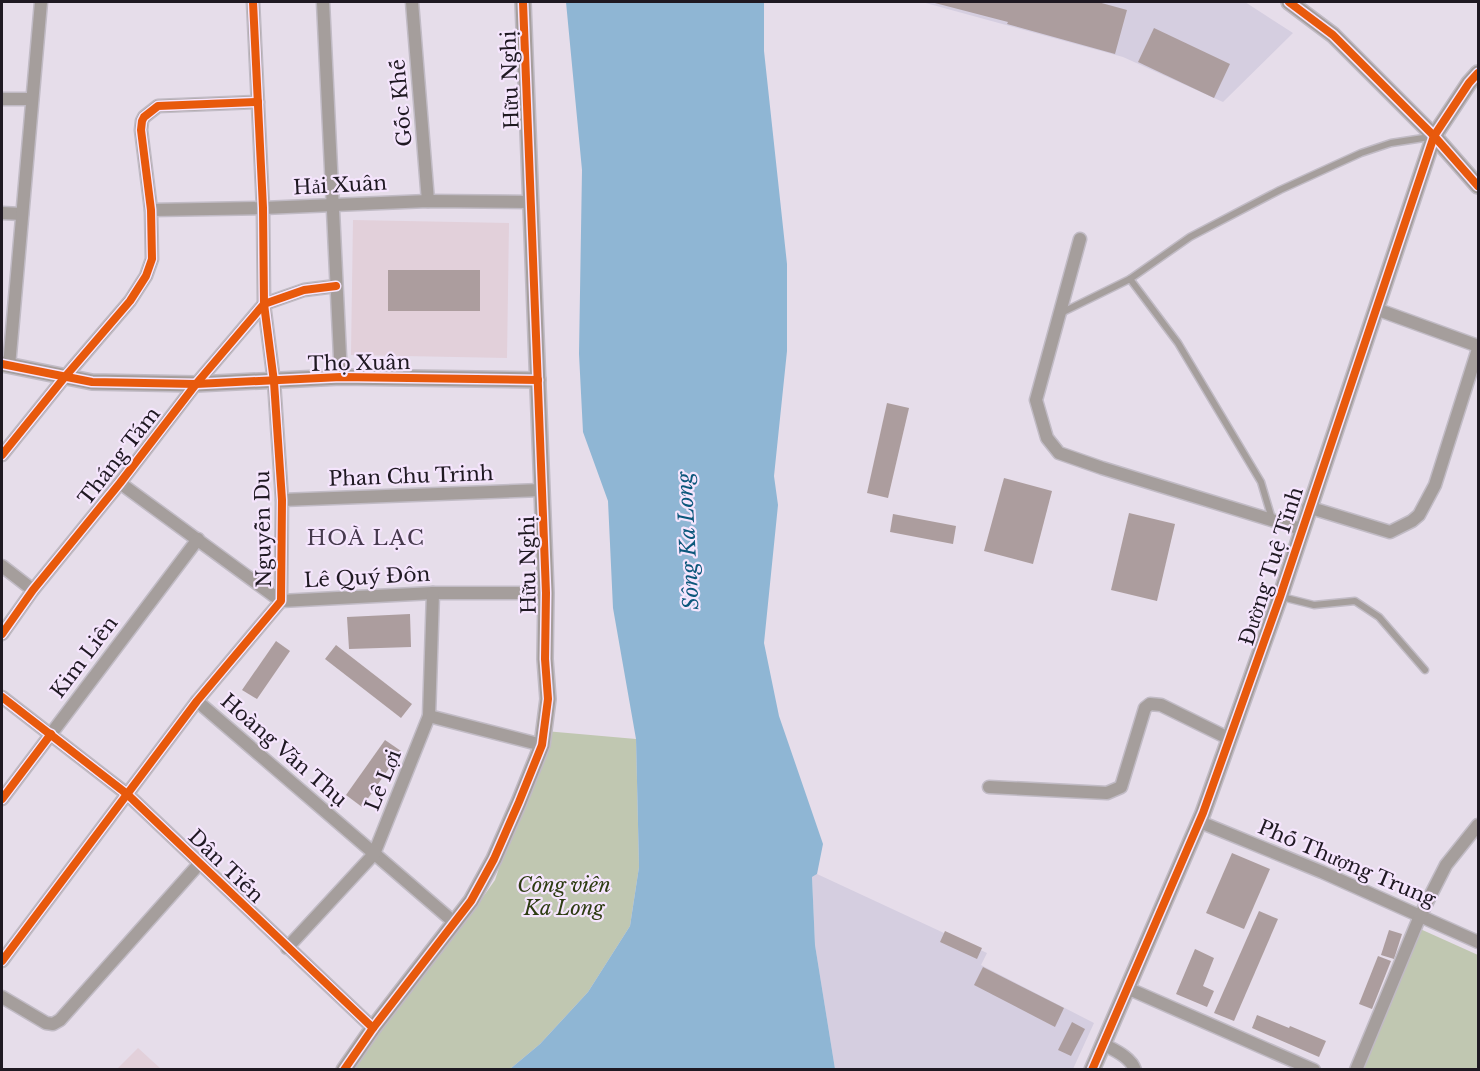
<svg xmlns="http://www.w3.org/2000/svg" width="1480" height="1071" font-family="'Libre Baskerville',serif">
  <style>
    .commercial { fill: #e2d0da }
    .industrial { fill: #d5cee0 }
    .green { fill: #c0c7b1 }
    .water { fill: #8fb6d4 }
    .building { fill: #ac9d9e }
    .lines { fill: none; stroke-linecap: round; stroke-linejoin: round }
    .service-casing { stroke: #c1bbc5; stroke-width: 9 }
    .minor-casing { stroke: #c1bbc5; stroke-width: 15 }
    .tertiary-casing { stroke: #c1bbc5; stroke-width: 18 }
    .service { stroke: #a59e9c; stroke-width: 6 }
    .minor { stroke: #a59e9c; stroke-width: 12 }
    .tertiary { stroke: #a59e9c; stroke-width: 15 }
    .cycleway-casing { stroke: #f5e5fd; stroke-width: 11 }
    .cycleway { stroke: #e8590c; stroke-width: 8 }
    .labels { text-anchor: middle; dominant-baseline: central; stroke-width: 4.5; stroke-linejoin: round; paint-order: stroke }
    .street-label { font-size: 20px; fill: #1f1922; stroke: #f5e5fd }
    .park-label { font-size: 20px; font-style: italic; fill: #2d3c11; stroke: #f5e5fd }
    .neighbourhood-label { font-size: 21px; letter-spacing: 1.5px; fill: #463a4d; stroke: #f5e5fd }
    .water-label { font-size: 21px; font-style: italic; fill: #0b577b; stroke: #f5e5fd }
  </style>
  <rect width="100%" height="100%" fill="#e6ddea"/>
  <!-- commercial -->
  <g class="commercial">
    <path d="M353,220L509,223L507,358L351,355Z"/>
    <path d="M138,1048L161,1069H117Z"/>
  </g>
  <!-- industrial -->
  <g class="industrial">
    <path d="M922,2H1245L1293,33L1223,102L1123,57Z"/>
    <path d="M817,874L987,953L981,965L1094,1023L1073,1069H835L815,945L812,877Z"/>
  </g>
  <!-- green -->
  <g class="green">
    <path d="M545,731L636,739L639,867L630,926L588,992L540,1044L510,1069L339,1070L471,914L495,880Z"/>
    <path d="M1418,928L1478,955V1069L1357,1070Z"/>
  </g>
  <!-- water -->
  <path class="water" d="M566,2H764V51L787,264V351L774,476L778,505L764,643L779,716L823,844L817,874L812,877L815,945L835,1069H510L540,1044L588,992L630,926L639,867L636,739L613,608L608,501L583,432L579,354L582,170Z"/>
  <!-- building -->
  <g class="building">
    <path d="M931,2H1098L1127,10L1115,54L1007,24L1008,22Z"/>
    <path d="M1154,28L1230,64L1214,98L1138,62Z"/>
    <rect x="388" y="270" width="92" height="41"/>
    <path d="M887,403L909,408L888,498L867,493Z"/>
    <path d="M1004,478L1052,491L1033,564L984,551Z"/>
    <path d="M1129,513L1175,524L1157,601L1111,590Z"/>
    <path d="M893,514L956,526L953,544L890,532Z"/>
    <path d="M410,614L411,647L349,649L347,617Z"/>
    <path d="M276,641L290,651L257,699L242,690Z"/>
    <path d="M336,645L412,704L401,718L325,659Z"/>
    <path d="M385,740L401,751L362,807L346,795Z"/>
    <path d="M1232,853L1270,869L1244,929L1206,913Z"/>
    <path d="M1259,911L1278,919L1234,1021L1214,1013Z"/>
    <path d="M1389,930L1402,934L1394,959L1381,955Z"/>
    <path d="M945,931L982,948L977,959L940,942Z"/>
    <path d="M1195,949L1214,958L1203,986L1214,991L1207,1007L1176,994Z"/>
    <path d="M1378,956L1391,961L1372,1009L1359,1004Z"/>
    <path d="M983,967L1064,1008L1055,1027L974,985Z"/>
    <path d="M1257,1015L1289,1028L1290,1026L1326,1041L1319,1057L1252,1028Z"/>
    <path d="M1072,1022L1085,1029L1071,1056L1058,1050Z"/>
  </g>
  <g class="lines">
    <defs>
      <g id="service">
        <path d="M1130,279L1178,343L1261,482L1272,519"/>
        <path d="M1061,313L1130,279L1190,237L1280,190L1361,153L1391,143L1430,137"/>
        <path d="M1282,597L1314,605L1355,601L1379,617L1425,670"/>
      </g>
      <g id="minor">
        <path d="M323,2L341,377"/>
        <path d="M412,2L428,201"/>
        <path d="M2,99H32"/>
        <path d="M151,210L263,208L428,201L531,202"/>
        <path d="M2,213L22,214"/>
        <path d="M1080,239L1036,400L1047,438L1059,453L1102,468L1301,529"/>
        <path d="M1376,309L1478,346"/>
        <path d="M9,366L41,2"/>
        <path d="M2,455L64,378L130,301L146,276L152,259L151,210L141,130L142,121L144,117L158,106L258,102"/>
        <path d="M120,483L281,601L433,593H546"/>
        <path d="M282,500L542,490"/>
        <path d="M1308,507L1390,532L1412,521L1419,515L1435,485L1478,349"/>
        <path d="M2,566L33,590"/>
        <path d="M2,634L33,590L120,483L196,384L264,304L304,290L336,286"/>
        <path d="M2,697L127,794L373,1028"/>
        <path d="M197,701L455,923"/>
        <path d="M429,716L542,745"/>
        <path d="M989,787L1107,793L1121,787L1145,708L1150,704L1161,705L1230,739"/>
        <path d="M2,799L198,539"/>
        <path d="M1200,822L1322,872L1478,942"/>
        <path d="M287,948L374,854L429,716L433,593"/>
        <path d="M2,961L197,701L281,601L282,500L274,382L264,304L263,208L253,2"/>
        <path d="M1127,988L1314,1070"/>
        <path d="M2,997L46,1023L53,1024L60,1020L199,864"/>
        <path d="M1103,1044C1114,1050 1131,1057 1135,1070"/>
        <path d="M1356,1070L1420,916L1446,865L1478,825"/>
      </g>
      <g id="tertiary">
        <path d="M1289,2L1333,35L1434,136L1478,186"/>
        <path d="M2,364L92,382L196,384L341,377L538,380"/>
        <path d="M344,1070L373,1028L471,901L494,859L519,802L542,745L548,699L545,659L546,593L523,2"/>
        <path d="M1092,1070L1203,813L1280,597L1434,136L1469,83L1478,73"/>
      </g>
    </defs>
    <!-- service casing -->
    <use href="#service" class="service-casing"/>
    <!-- minor casing -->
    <use href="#minor" class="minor-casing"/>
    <!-- tertiary casing -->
    <use href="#tertiary" class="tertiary-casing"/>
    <!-- service -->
    <use href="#service" class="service"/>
    <!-- minor -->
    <use href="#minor" class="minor"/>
    <!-- tertiary -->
    <use href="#tertiary" class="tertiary"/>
    <defs>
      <g id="cycleway">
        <path d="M1289,2L1333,35L1434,136L1478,186"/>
        <path d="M2,364L92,382L196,384L341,377L538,380"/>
        <path d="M2,455L64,378L130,301L146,276L152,259L151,210L141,130L142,121L144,117L158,106L258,102"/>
        <path d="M2,634L33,590L120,483L196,384L264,304L304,290L336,286"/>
        <path d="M2,697L127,794L373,1028"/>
        <path d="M2,799L51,734"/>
        <path d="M2,961L197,701L281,601L282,500L274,382L264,304L263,208L253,2"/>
        <path d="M344,1070L373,1028L471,901L494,859L519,802L542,745L548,699L545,659L546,593L523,2"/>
        <path d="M1092,1070L1203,813L1280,597L1434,136L1469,83L1478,73"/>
      </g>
    </defs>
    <!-- cycleway casing -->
    <use href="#cycleway" class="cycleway-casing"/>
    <!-- cycleway -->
    <use href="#cycleway" class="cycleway"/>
  </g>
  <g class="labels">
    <!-- street labels -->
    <g class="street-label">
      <text transform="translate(510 80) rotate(-92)">Hữu Nghị</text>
      <text transform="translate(401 103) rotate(-95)">Gốc Khế</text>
      <text transform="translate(340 185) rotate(-3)">Hải Xuân</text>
      <text transform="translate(359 363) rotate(-1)">Thọ Xuân</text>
      <text transform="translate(119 456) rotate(-52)">Tháng Tám</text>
      <text transform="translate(411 476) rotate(-2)">Phan Chu Trinh</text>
      <text transform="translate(263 529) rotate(-91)">Nguyễn Du</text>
      <text transform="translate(528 565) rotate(-91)">Hữu Nghị</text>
      <text transform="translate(1271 566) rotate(-72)">Đường Tuệ Tĩnh</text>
      <text transform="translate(367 577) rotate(-3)">Lê Quý Đôn</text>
      <text transform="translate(84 657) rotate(-53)">Kim Liên</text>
      <text transform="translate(284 750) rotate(41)">Hoàng Văn Thụ</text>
      <text transform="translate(383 780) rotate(-68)">Lê Lợi</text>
      <text transform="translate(1347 863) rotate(23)">Phố Thượng Trung</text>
      <text transform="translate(226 866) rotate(44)">Dân Tiến</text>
    </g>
    <!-- park labels -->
    <g class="park-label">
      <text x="564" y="885">Công viên<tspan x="564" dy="23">Ka Long</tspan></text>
    </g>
    <!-- neighbourhood labels -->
    <g class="neighbourhood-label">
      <text x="366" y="538">HOÀ LẠC</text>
    </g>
    <!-- water labels -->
    <g class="water-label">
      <text transform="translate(688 541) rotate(-93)">Sông Ka Long</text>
    </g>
  </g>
  <!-- border -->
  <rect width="1480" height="1071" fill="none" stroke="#1f1922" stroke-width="6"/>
</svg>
